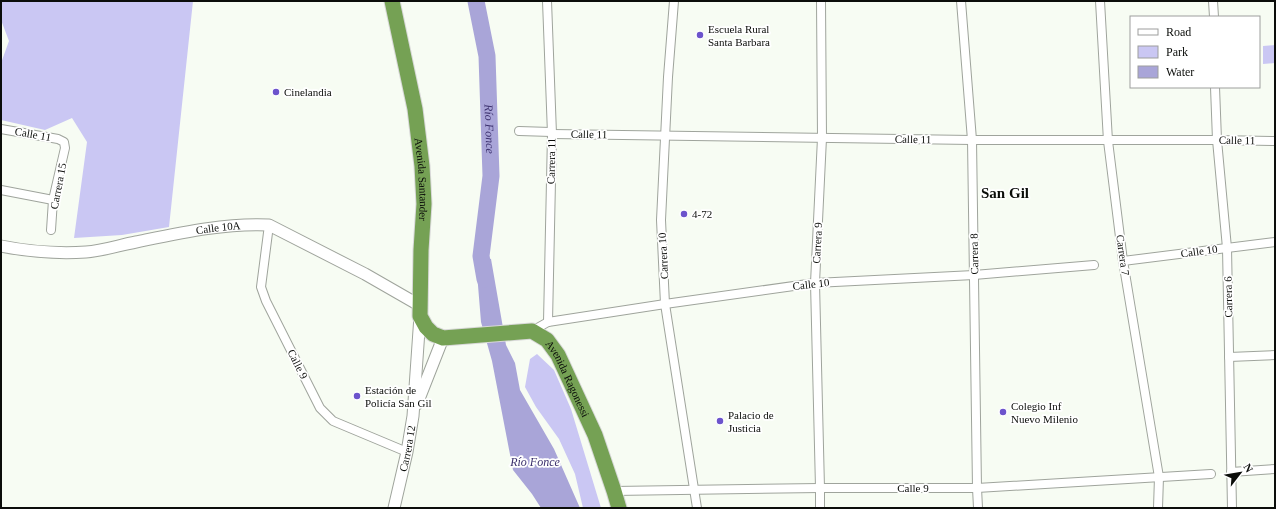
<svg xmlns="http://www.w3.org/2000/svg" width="1276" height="509" font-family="'Times New Roman',serif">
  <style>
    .green { fill: #cac7f3 }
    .water { fill: #a9a5d8 }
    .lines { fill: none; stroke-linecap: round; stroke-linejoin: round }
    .river { stroke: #a9a5d8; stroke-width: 17 }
    .street-casing { stroke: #9fa49c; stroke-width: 10 }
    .secondary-casing { stroke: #9fa49c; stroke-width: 13 }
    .highway-casing { stroke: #d8d8d8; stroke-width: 17 }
    .street { stroke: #fff; stroke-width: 8 }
    .secondary { stroke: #fff; stroke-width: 11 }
    .highway { stroke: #75a154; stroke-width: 15 }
    .poi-dot { fill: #6c53cc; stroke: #fff; stroke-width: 1.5 }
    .labels { text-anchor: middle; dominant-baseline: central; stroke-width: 3.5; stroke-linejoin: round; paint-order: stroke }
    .poi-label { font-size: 11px; fill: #0b0d0a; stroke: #fff; text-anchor: start }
    .street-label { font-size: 11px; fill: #0b0d0a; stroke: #fff }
    .water-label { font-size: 12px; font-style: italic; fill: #3a2f6c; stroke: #fff }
    .district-label { font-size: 15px; font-weight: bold; fill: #0b0d0a; stroke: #fff }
  </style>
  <rect width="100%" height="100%" fill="#f7fcf3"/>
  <!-- green -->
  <g class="green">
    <path d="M1,1H193L169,227L122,235L74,238L87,142L72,118L45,130L1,120V63L9,41L1,20Z"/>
    <path d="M1275,45V63L1263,64V46Z"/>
    <path d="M537,354L554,370L571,409L601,508H583L575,474L559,439L536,407L525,387L530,359Z"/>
  </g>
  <!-- water -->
  <path class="water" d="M481,256L491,259L506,345L515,363L520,390L554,449L580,508H541L532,494L513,470L492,361L481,322L476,261Z"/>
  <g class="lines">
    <!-- river -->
    <path class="river" id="s1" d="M476,1L487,56L491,176L481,256L485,279"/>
    <defs>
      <g id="street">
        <path d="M547,1L552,134L548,322"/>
        <path d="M674,1L668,77L661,220L665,304L697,508"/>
        <path d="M961,1L972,140L977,488L978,508"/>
        <path d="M1100,1L1108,141L1123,261L1159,477L1158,508"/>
        <path d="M1213,1L1214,17"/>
        <path d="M1215,87L1217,140L1227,248L1232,508"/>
        <path d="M1,129L58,139L64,142L65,148L53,200L51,230"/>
        <path d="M519,131L551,132"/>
        <path d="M552,134L972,140H1217L1275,141"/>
        <path d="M1,190L53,200"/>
        <path d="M269,225L261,287L266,301L320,408L333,421L407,452"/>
        <path d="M1123,261L1275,242"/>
        <path d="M532,331L548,322L665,304L815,283L974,275L1094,265"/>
        <path d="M1229,357L1275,355"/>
        <path d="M1231,472L1275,469"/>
        <path d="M614,491L820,488H977L1211,474"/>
        <path d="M820,508V488L815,283L822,138L821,1"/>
      </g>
      <g id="secondary">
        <path id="s2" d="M1,246C31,252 55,254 86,252C102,251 120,245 136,242C180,233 224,223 269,225L365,274L419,305"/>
        <path d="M417,404L443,338"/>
        <path id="s3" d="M394,508L407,452L413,416L420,316"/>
      </g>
      <g id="highway">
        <path id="s4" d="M392,1L415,109L422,166L424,204L421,250L420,316L426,327L433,334L443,338L532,331L547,340L558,355L595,435L614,491L619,508"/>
      </g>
    </defs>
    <!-- street casing -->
    <use href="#street" class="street-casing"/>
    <!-- secondary casing -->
    <use href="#secondary" class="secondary-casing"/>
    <!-- highway casing -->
    <use href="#highway" class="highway-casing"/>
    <!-- street -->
    <use href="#street" class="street"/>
    <!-- secondary -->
    <use href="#secondary" class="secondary"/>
    <!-- highway -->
    <use href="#highway" class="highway"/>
  </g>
  <!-- markers -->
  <g class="poi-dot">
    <circle cx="700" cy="35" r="4"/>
    <circle cx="276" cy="92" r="4"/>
    <circle cx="684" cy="214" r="4"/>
    <circle cx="357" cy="396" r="4"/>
    <circle cx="1003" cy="412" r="4"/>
    <circle cx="720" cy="421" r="4"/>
  </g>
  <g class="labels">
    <!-- poi labels -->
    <g class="poi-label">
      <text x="708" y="29">Escuela Rural<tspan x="708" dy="13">Santa Barbara</tspan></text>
      <text x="284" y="92">Cinelandia</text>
      <text x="692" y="214">4-72</text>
      <text x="365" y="390">Estación de<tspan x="365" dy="13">Policía San Gil</tspan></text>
      <text x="1011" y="406">Colegio Inf<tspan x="1011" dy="13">Nuevo Milenio</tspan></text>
      <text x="728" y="415">Palacio de<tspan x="728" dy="13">Justicia</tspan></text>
    </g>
    <!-- street labels -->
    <g class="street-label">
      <text transform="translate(33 134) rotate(10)">Calle 11</text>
      <text transform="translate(589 134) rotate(1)">Calle 11</text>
      <text transform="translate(913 139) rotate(1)">Calle 11</text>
      <text transform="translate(1237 140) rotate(1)">Calle 11</text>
      <text transform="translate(551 161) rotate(-89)">Carrera 11</text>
      <text stroke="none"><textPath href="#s4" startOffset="181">Avenida Santander</textPath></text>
      <text transform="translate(58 186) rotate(-79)">Carrera 15</text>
      <text stroke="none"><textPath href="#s2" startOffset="220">Calle 10A</textPath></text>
      <text transform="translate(817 243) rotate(-87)">Carrera 9</text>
      <text transform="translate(1199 251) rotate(-8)">Calle 10</text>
      <text transform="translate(974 254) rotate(-91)">Carrera 8</text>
      <text transform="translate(1123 255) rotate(82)">Carrera 7</text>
      <text transform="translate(663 256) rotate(-93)">Carrera 10</text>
      <text transform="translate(811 284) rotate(-6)">Calle 10</text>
      <text transform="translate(1228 297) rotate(-91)">Carrera 6</text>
      <text transform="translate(298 364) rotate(63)">Calle 9</text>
      <text stroke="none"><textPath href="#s4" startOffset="502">Avenida Ragonessi</textPath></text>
      <text stroke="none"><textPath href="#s3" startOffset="61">Carrera 12</textPath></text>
      <text x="913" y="488">Calle 9</text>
    </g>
    <!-- water labels -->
    <g class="water-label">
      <text stroke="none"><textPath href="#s1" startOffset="129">Río Fonce</textPath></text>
      <text x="535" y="462">Río Fonce</text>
    </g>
    <!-- district labels -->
    <g class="district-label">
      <text x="1005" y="193">San Gil</text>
    </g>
  </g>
  <!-- border -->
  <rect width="1276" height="509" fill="none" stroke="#0b0d0a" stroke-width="4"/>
  <!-- legend -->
  <rect x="1130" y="16" width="130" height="72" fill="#ffffff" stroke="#9d9e9d"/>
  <rect x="1138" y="29" width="20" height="6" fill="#ffffff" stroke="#9d9e9d"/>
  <text x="1166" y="36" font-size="12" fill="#0b0d0a">Road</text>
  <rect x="1138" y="46" width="20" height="12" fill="#cac7f3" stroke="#9d9e9d"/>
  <text x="1166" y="56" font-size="12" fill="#0b0d0a">Park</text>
  <rect x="1138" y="66" width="20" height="12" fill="#a9a5d8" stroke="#9d9e9d"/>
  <text x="1166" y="76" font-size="12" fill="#0b0d0a">Water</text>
  <!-- north arrow -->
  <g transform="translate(1240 473) rotate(59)" stroke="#ffffff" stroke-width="3" paint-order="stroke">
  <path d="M0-3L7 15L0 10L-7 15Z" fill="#0b0d0a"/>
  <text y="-6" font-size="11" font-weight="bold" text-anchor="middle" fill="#0b0d0a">N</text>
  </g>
</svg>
